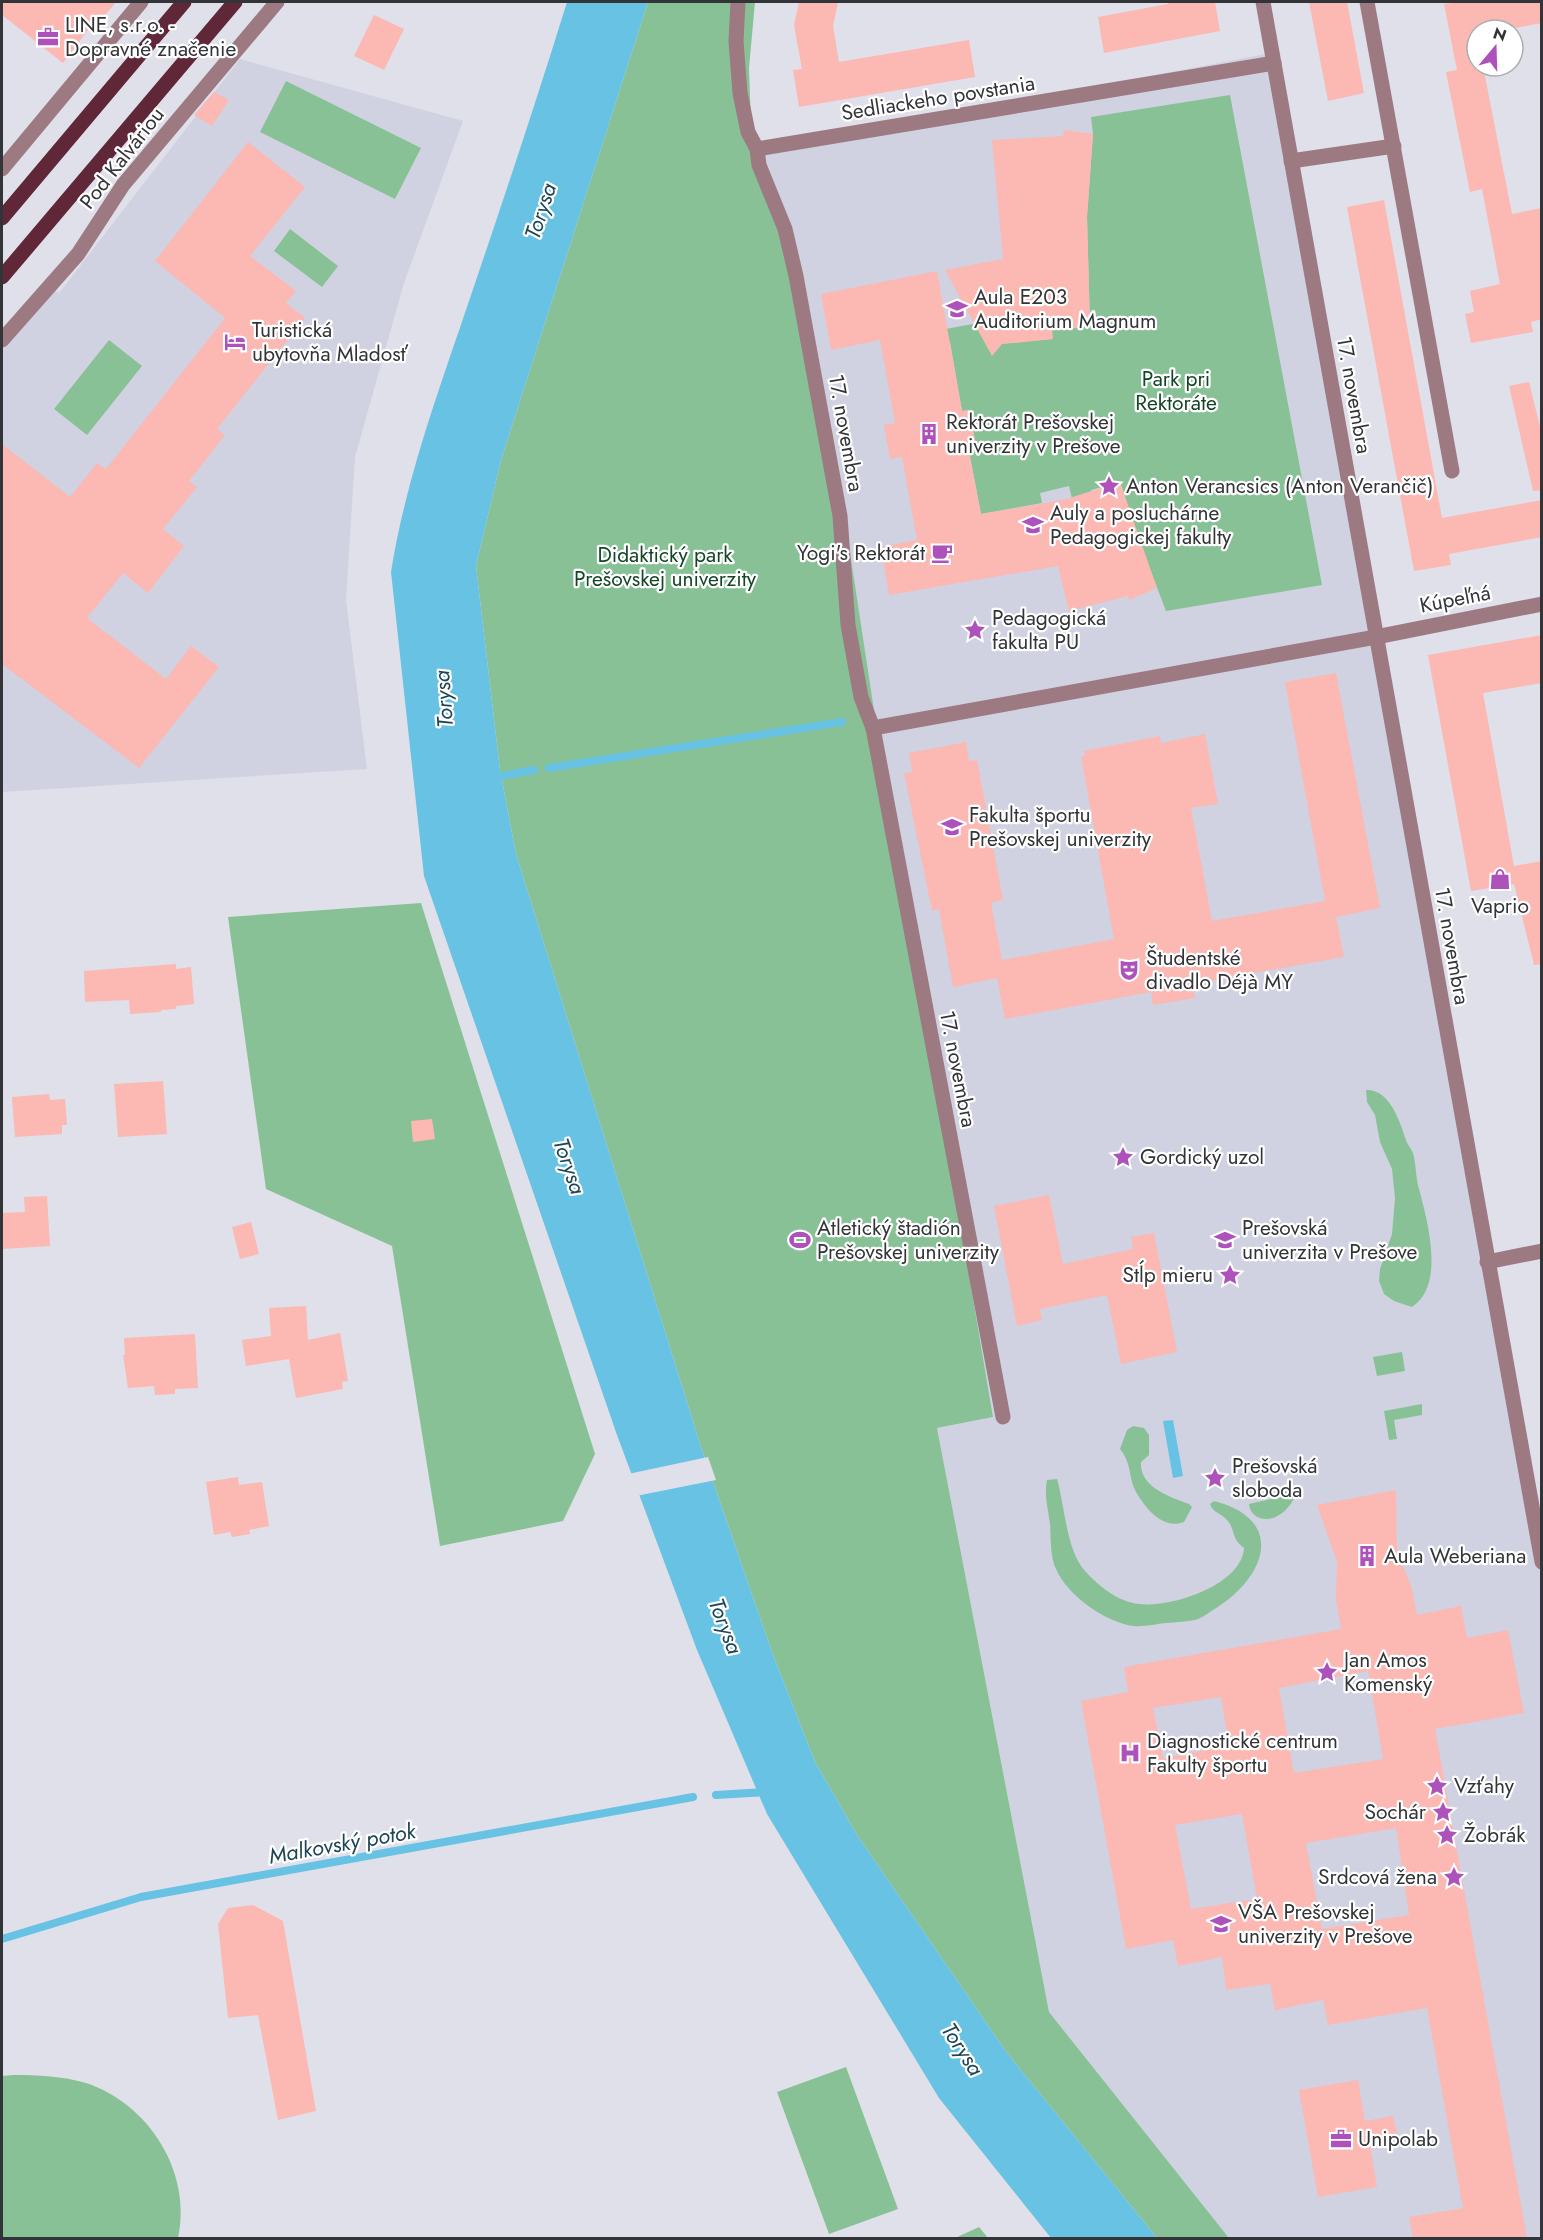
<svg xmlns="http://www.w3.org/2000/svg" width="1543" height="2240" font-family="Jost,sans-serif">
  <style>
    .built { fill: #d0d2e2 }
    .green { fill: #89c197 }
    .water { fill: #68c2e4 }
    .pier { fill: #dfe0e9 }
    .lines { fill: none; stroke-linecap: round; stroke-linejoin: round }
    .stream { stroke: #68c2e4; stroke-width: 8 }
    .building { fill: #fcb8b2; fill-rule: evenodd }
    .minor { stroke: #9d7a82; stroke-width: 15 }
    .major { stroke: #5f2737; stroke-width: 15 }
    .labels { text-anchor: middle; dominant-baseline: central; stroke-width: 4.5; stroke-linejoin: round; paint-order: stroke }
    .poi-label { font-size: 21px; fill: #333437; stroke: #fff; text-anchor: start }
    .street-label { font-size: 21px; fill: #333437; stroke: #fff }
    .park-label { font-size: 21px; fill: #144626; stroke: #fff }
    .water-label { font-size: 22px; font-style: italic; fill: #1d4554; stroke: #fff }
  </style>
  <rect width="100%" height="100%" fill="#dfe0e9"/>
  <!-- built -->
  <g class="built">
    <path d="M1270,53L1541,1536V2238H1229L1049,2012L937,1428L993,1417L932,1063L752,153Z"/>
    <path d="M240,59L463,121L404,283L355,457L346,600L367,769L2,792V340L48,288L59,293Z"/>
  </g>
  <!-- green -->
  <g class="green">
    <path d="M648,2H755L749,68L752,153L775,190L842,500L877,730L993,1417L937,1428L1049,2012L1229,2238H1157L1007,2053L857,1835L815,1762L773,1655L702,1450L516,854L500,770L476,566L501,460Z"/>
    <path d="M286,81L421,148L395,199L260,132Z"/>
    <path d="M1230,95L1322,585L1166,611L1140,543L1120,482L1091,490L1093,497L1073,503L1069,486L1040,493L1042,503L981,514L968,446L976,445L969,410L962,411L950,342L940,330L984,322L987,347L991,352L998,349L999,344L1052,339V330L1090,326L1087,217L1093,134L1091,117Z"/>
    <path d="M290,229L338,266L322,287L274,251Z"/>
    <path d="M109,340L142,366L87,435L54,409Z"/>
    <path d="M421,903L595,1454L563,1521L440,1546L392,1246L266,1189L228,917Z"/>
    <path d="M1366,1090C1390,1089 1400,1122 1406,1140C1408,1146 1413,1150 1414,1157C1416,1167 1416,1178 1419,1189C1427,1219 1446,1285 1412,1307L1394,1301L1384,1294L1379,1281L1380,1269L1392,1234L1395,1198L1392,1169L1380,1142L1375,1115L1367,1102Z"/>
    <path d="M1402,1352L1405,1371L1377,1376L1373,1357Z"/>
    <path d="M1422,1404V1415L1394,1420L1397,1439L1389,1440L1384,1411Z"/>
    <path d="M1133,1426L1144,1428L1149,1435V1455L1141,1462C1139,1487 1170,1497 1189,1504L1192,1507L1184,1522C1163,1530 1146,1509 1136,1492C1128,1476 1132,1464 1120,1449L1127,1430Z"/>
    <path d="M1057,1479C1065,1506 1066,1550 1085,1571C1099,1586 1118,1602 1139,1604C1171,1608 1242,1585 1244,1548C1230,1537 1236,1530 1227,1520C1221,1513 1213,1513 1210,1504L1214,1501C1288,1520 1265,1579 1213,1610C1208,1613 1203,1617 1198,1619C1189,1622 1176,1622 1166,1623C1156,1624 1144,1627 1134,1626C1106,1623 1067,1595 1056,1569C1050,1557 1051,1538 1050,1524C1048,1508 1044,1496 1047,1480Z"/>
    <path d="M1290,1488L1297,1491C1294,1500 1288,1510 1279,1515C1268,1523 1250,1519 1249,1504L1275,1498Z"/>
    <path d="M846,2067L898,2209L829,2234L777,2092Z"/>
    <path d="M13,2075C38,2075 62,2076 86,2083C149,2104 192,2172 178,2238H2V2076Z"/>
    <path d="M979,2227L988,2238H955Z"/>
  </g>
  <!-- water -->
  <g class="water">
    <path d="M567,2H648L501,460L476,566L500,770L516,854L702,1450L773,1655L815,1762L857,1835L1007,2053L1157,2238H1051L939,2098L767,1814L697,1650L617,1435L424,876L391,572C406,478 439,390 469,301C503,201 536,102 567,2Z"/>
    <path d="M1173,1420L1183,1476L1173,1478L1163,1421Z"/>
  </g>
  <!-- pier -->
  <path class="pier" d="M708,1457L716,1480L636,1496L628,1474Z"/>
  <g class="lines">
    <!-- stream -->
    <g class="stream">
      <path d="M549,768L842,722"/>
      <path d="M491,778L534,770"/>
      <path d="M716,1795L766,1792"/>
      <path d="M2,1939L141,1897L693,1797"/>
    </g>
  </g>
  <!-- building -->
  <g class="building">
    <path d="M2,2H116L97,25L94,22L63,63L2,15Z"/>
    <path d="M799,2H838L833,26L839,62L969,40L975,77L799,107L793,70L802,69L794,25Z"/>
    <path d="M1168,2H1215L1220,31L1104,53L1098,17L1168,4Z"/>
    <path d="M1309,2H1347L1364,93L1328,101Z"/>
    <path d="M1459,2H1542V23L1504,30H1476L1477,66H1483L1512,214L1542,208V319L1531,322L1533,332L1471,343L1465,314L1474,312L1470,291L1500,284L1482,189L1470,192L1446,72L1457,70L1444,4Z"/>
    <path d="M374,15L404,29L384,70L354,56Z"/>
    <path d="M214,92L229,100L212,126L194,115Z"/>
    <path d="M1064,130L1093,134L1087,217L1090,327L1052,330L1053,339L1002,344L992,356L945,270L1003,259L992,140L1063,136Z"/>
    <path d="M248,142L305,187L250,256L296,291L286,303L305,318L217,429L225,435L189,481L197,487L163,529L184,546L148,593L123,573L87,618L166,679L191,646L219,667L139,768L2,664V444L70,497L97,463L106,469L225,318L155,261Z"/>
    <path d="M1384,200L1442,518L1542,500V537L1449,554L1451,565L1414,571L1347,207Z"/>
    <path d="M937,271L962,411L969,410L976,445L968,447L981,514L1063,500L1120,482L1157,588L1129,600L1128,596L1069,611L1058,566L889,595L881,547L917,540L902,457L890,459L884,425L895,423L880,340L831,350L821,294Z"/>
    <path d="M1529,382L1542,435V490L1533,491L1509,386Z"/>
    <path d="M1542,635V683L1483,693L1514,866L1542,861V964L1534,965L1514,884L1471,891L1428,655Z"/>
    <path d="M1336,673L1380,908L1336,917L1344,957L1192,984L1195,998L1153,1005L1151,992L1005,1019L997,978L953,987L939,909L932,911L904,773L912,772L909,753L966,742L969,761L977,760L1003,900L991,903L1002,960L1114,939L1081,756H1085L1084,751L1160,736L1161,743L1205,734L1218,804L1191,808L1212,921L1325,901L1285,682Z"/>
    <path d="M176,964V969L191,967L194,1004L176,1006V1009L161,1010V1012L130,1014L129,1000L85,1002L84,971Z"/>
    <path d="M163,1081L167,1134L118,1137L114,1084Z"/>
    <path d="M49,1094L50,1100L65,1099L67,1125H62V1134L15,1137L12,1097Z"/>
    <path d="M432,1119L435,1139L413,1142L411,1121Z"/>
    <path d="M1049,1195L1063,1264L1133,1249L1131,1237L1154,1233L1177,1352L1121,1364L1107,1295L1040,1309L1042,1320L1017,1326L994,1206Z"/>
    <path d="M47,1196L50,1246L2,1249V1213L25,1212L24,1197Z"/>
    <path d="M251,1222L259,1254L240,1259L232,1227Z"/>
    <path d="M306,1306L308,1340L340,1333L348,1381L342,1382L343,1389L296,1398L289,1359L246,1366L242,1340L271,1336L269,1308Z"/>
    <path d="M195,1334L198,1388L175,1389V1394L155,1395L154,1386L128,1388L123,1355H125L124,1338Z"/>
    <path d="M238,1477L239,1485L262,1482L269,1526L249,1530L250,1534L232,1537L230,1532L214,1535L206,1482Z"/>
    <path d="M1396,1490L1397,1550L1412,1589L1417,1615L1461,1606L1467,1638L1508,1630L1524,1713L1435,1729L1527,2238H1413L1409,2217L1463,2208L1427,2008L1328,2025L1323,2000L1275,2010L1270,1984L1226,1990L1222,1957L1178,1966L1173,1940L1126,1949L1081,1701L1128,1692L1124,1667L1341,1629L1336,1600L1337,1562L1317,1505ZM1368,1671L1383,1759L1294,1773L1279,1688ZM1221,1697L1229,1746L1163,1758L1153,1708ZM1242,1814L1257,1899L1191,1909L1175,1825ZM1396,1828L1409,1915L1322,1929L1306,1843Z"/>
    <path d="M253,1905L283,1921L316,2111L278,2120L258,2015L228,2018L218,1924L228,1908Z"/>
    <path d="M1358,2080L1365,2121L1393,2116L1397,2134L1369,2140L1377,2187L1318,2197L1299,2090Z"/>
  </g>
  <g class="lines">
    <!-- minor -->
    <g class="minor">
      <path d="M738,2L736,41L740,93L748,132L757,149L759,165L785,229L796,276L840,516L848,625L861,697L873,728"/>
      <path d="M1263,2L1542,1562"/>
      <path d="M1367,2L1452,471"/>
      <path d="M757,149L1274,63"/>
      <path d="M1291,161L1394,146"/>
      <path d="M2,169L141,2"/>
      <path d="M2,340L78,254L123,185L277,2"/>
      <path d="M1487,1262L1542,1251"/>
      <path d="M1003,1417L873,728L1376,637L1542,604"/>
    </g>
    <!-- major -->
    <g class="major">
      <path d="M2,218L184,2"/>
      <path d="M2,277L235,2"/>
    </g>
  </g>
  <!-- icons -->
  <defs>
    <symbol id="office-bare" viewBox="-9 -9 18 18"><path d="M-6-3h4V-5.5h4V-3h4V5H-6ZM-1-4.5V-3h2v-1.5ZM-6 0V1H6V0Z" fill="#ad51bb" stroke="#fff" stroke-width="2.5" paint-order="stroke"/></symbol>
    <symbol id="university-bare" viewBox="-9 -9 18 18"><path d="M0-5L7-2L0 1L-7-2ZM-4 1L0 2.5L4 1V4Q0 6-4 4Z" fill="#ad51bb" stroke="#fff" stroke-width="2.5" paint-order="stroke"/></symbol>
    <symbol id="hotel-bare" viewBox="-9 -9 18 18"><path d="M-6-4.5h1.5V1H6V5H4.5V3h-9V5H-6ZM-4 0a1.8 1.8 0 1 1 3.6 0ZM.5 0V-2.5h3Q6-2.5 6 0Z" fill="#ad51bb" stroke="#fff" stroke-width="2.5" paint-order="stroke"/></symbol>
    <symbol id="building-bare" viewBox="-9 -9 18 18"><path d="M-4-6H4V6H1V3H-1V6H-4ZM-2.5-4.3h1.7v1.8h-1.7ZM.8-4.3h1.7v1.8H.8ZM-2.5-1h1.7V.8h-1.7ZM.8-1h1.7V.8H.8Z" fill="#ad51bb" stroke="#fff" stroke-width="2.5" paint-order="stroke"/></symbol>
    <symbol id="sight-bare" viewBox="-9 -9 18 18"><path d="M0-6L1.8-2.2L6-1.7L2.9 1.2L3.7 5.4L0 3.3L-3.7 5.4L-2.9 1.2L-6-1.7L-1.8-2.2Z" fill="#ad51bb" stroke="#fff" stroke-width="2.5" paint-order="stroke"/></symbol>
    <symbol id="cafe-bare" viewBox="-9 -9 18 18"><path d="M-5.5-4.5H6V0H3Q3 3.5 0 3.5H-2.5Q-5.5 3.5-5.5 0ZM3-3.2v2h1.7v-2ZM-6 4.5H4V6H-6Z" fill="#ad51bb" stroke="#fff" stroke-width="2.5" paint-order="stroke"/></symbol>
    <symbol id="shop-bare" viewBox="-9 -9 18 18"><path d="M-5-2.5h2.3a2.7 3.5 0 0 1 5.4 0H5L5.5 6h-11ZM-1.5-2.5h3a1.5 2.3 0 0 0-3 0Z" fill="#ad51bb" stroke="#fff" stroke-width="2.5" paint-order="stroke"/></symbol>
    <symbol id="theatre-bare" viewBox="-9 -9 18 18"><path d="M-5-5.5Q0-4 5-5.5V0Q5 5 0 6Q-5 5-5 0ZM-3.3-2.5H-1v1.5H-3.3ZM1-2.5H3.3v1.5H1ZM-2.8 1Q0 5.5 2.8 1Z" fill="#ad51bb" stroke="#fff" stroke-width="2.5" paint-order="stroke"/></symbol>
    <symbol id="stadium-bare" viewBox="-9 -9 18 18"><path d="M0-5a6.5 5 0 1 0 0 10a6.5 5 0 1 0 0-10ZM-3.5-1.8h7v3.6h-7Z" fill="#ad51bb" stroke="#fff" stroke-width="2.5" paint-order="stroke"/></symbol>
    <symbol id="hospital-bare" viewBox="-9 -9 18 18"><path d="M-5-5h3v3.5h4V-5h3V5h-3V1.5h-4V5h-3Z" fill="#ad51bb" stroke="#fff" stroke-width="2.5" paint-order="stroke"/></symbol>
  </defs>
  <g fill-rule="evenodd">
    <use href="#office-bare" x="33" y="22" width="30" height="30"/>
    <use href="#university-bare" x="942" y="294" width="30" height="30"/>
    <use href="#hotel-bare" x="220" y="327" width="30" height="30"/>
    <use href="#building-bare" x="914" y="419" width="30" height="30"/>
    <use href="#sight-bare" x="1094" y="471" width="30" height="30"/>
    <use href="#university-bare" x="1018" y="510" width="30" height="30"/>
    <use href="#cafe-bare" x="927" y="538" width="30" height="30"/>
    <use href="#sight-bare" x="960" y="615" width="30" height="30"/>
    <use href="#university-bare" x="937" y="812" width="30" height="30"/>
    <use href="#shop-bare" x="1485" y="864" width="30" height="30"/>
    <use href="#theatre-bare" x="1114" y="955" width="30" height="30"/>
    <use href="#sight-bare" x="1108" y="1142" width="30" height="30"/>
    <use href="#stadium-bare" x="785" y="1225" width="30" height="30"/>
    <use href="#university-bare" x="1210" y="1225" width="30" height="30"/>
    <use href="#sight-bare" x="1215" y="1260" width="30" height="30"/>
    <use href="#sight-bare" x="1200" y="1463" width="30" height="30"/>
    <use href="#building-bare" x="1352" y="1541" width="30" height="30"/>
    <use href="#sight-bare" x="1312" y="1657" width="30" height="30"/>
    <use href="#hospital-bare" x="1115" y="1738" width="30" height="30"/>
    <use href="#sight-bare" x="1422" y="1771" width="30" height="30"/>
    <use href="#sight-bare" x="1428" y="1797" width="30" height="30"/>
    <use href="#sight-bare" x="1432" y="1820" width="30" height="30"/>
    <use href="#sight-bare" x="1439" y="1862" width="30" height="30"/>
    <use href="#university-bare" x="1206" y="1909" width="30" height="30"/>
    <use href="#office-bare" x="1326" y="2124" width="30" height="30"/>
  </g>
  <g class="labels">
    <!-- poi labels -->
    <g class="poi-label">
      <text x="65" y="25">LINE, s.r.o. -<tspan x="65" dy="24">Dopravné značenie</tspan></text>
      <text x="974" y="297">Aula E203<tspan x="974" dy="24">Auditorium Magnum</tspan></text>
      <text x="252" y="330">Turistická<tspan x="252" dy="24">ubytovňa Mladosť</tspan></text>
      <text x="946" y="422">Rektorát Prešovskej<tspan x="946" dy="24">univerzity v Prešove</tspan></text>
      <text x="1126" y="486">Anton Verancsics (Anton Verančič)</text>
      <text x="1050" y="513">Auly a posluchárne<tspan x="1050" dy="24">Pedagogickej fakulty</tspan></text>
      <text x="925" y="553" text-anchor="end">Yogi's Rektorát</text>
      <text x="992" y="618">Pedagogická<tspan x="992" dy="24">fakulta PU</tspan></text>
      <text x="969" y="815">Fakulta športu<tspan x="969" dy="24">Prešovskej univerzity</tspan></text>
      <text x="1500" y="906" text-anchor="middle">Vaprio</text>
      <text x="1146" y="958">Študentské<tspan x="1146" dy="24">divadlo Déjà MY</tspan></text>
      <text x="1140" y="1157">Gordický uzol</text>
      <text x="817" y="1228">Atletický štadión<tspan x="817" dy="24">Prešovskej univerzity</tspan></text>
      <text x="1242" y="1228">Prešovská<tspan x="1242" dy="24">univerzita v Prešove</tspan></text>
      <text x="1213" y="1275" text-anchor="end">Stĺp mieru</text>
      <text x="1232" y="1466">Prešovská<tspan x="1232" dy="24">sloboda</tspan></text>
      <text x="1384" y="1556">Aula Weberiana</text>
      <text x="1344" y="1660">Jan Amos<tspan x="1344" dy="24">Komenský</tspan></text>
      <text x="1147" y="1741">Diagnostické centrum<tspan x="1147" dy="24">Fakulty športu</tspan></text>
      <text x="1454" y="1786">Vzťahy</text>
      <text x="1426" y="1812" text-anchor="end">Sochár</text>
      <text x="1464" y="1835">Žobrák</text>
      <text x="1437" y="1877" text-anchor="end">Srdcová žena</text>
      <text x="1238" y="1912">VŠA Prešovskej<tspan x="1238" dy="24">univerzity v Prešove</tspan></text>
      <text x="1358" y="2139">Unipolab</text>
    </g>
    <!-- street labels -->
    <g class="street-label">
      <text transform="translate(938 98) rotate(-9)">Sedliackeho povstania</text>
      <text transform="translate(122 158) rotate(-52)">Pod Kalváriou</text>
      <text transform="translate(1354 395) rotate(80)">17. novembra</text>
      <text transform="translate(846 433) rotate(80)">17. novembra</text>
      <text transform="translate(1455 599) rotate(-11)">Kúpeľná</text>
      <text transform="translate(1452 946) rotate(80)">17. novembra</text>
      <text transform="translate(958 1069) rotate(79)">17. novembra</text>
    </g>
    <!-- park labels -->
    <g class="park-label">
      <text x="1176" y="379">Park pri<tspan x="1176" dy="24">Rektoráte</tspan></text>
      <text x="665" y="555">Didaktický park<tspan x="665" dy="24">Prešovskej univerzity</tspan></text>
    </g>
    <!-- water labels -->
    <g class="water-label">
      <text transform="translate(540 211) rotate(-72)">Torysa</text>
      <text transform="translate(443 699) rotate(-94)">Torysa</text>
      <text transform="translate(570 1166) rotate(71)">Torysa</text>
      <text transform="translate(726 1626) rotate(69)">Torysa</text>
      <text transform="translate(342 1843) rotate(-10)">Malkovský potok</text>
      <text transform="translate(963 2049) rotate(57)">Torysa</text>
    </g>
  </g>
  <!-- border -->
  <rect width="1543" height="2240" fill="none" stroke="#333437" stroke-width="6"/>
  <!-- north arrow -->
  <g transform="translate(1495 48) rotate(19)"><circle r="28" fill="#ffffff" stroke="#adaeaf" stroke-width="1.5"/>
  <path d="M0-4.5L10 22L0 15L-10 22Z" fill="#ad51bb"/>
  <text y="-9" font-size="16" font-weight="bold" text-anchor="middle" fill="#333437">N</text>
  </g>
</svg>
